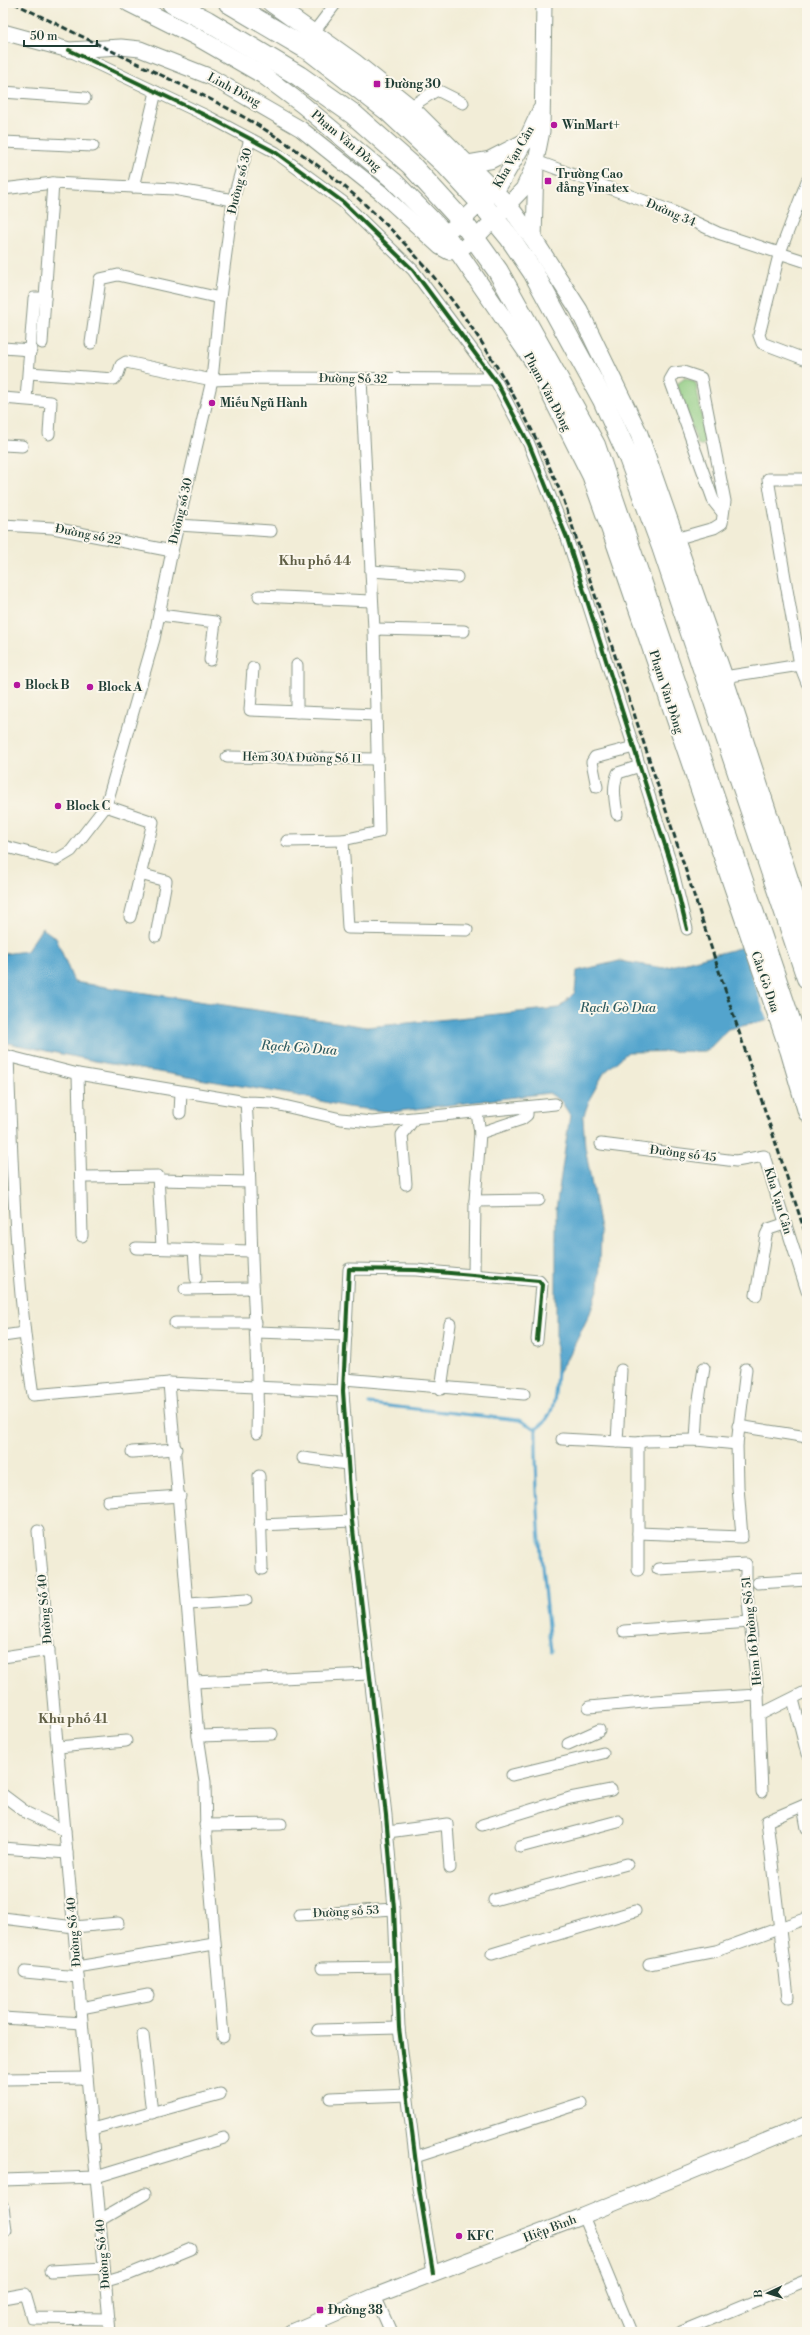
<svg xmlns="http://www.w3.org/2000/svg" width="810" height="2335" font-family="'Libre Bodoni',serif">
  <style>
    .green { fill: #8dca80; stroke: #56845a }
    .water { fill: #52a4cd; stroke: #387080 }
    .pier { fill: #f2edd7 }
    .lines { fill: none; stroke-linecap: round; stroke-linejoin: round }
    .stream { stroke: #52a4cd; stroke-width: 3 }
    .street-casing { stroke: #889586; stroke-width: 13 }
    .secondary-casing { stroke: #889586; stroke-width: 17 }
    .primary-casing { stroke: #889586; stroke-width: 19 }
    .highway-casing { stroke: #889586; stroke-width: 22 }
    .street { stroke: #fff; stroke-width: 11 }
    .secondary { stroke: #fff; stroke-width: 15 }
    .primary { stroke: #fff; stroke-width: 17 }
    .highway { stroke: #fff; stroke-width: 20 }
    .rail { stroke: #1f3d34; stroke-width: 3; stroke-dasharray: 6 3; stroke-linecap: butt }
    .cycleway-casing { stroke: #fbf7ec; stroke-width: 6 }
    .cycleway { stroke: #1b5e20; stroke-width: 4 }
    .poi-dot { fill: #b5179e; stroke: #fbf7ec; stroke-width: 1.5 }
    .labels { text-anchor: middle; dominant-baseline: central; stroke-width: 4; stroke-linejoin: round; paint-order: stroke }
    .poi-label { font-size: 12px; font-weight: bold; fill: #1f3d34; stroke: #fbf7ec; text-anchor: start }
    .street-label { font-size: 12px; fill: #1f3d34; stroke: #fbf7ec }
    .neighbourhood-label { font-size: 13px; font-weight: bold; fill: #5f5e44; stroke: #fbf7ec }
    .water-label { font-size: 13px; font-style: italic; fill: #2e5c62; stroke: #fbf7ec }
  </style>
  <rect width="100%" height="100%" fill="#fbf7ec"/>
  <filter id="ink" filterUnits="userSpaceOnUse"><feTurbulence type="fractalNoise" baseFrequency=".025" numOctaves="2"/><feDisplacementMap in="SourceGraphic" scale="8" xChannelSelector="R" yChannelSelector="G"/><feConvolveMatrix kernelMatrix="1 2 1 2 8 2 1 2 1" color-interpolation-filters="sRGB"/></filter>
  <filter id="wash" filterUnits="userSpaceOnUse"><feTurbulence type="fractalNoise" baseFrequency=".012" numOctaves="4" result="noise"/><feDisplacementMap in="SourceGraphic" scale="16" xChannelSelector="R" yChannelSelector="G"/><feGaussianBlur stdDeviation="0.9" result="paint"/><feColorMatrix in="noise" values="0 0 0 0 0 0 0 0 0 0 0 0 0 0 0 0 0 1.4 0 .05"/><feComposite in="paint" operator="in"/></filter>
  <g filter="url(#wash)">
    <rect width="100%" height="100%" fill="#f2edd7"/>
    <!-- green -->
    <path class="green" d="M685,378L694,381L696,384L706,441L703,445H698L677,384Z"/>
    <!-- water -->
    <path class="water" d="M42,928L56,938L74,982L367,1027L559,1008L575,992L577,971L619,961L664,968L807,930V1012L728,1029L707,1051L628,1052L604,1073L590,1098L583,1118L585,1147L601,1235L599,1287L590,1313L570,1354L556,1375V1209L570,1115L561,1101L549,1093L391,1112L347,1107L294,1095L105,1063L3,1042V954L27,951Z"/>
    <!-- pier -->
    <path class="pier" d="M807,928V1014L768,1023L742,946Z"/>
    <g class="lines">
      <!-- stream -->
      <g class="stream">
        <path d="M369,1404L519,1420L536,1429"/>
        <path d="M551,1651C542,1577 535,1504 536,1429C557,1416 555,1392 557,1371"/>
      </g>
    </g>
  </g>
  <g filter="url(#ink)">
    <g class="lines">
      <defs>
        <g id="street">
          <path d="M314,32L336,3"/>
          <path d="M70,51L211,118L275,152L343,202L413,270L497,383L529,444L567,538L671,864L687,929"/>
          <path d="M3,92L85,98"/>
          <path d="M410,107L437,90L463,103"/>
          <path d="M3,142L93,146"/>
          <path d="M536,161L669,210L718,233L807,262"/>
          <path d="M807,181L779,255L759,335L762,343L807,360"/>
          <path d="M133,187L156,92"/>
          <path d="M3,189L53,183L174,189L233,200"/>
          <path d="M42,343L45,298"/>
          <path d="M91,343L100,279L118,275L220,298"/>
          <path d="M3,348L31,350"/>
          <path d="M29,373L114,379L118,374L121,365L126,362L212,380L265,378L493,379"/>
          <path d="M361,379L374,629L379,832L343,840L348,928L467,930"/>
          <path d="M3,398L51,402L49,434"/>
          <path d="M26,399L34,298H45L53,183"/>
          <path d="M3,445L22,446"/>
          <path d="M3,525L53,528L172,551"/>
          <path d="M178,525L271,531"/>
          <path d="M675,539L714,528L722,523L725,501L701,378L683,372L674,373L670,380L714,502L722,512"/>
          <path d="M371,571L457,577"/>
          <path d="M259,596L371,601"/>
          <path d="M160,615L215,622L210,660"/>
          <path d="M374,629L464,631"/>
          <path d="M800,665L768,479H807"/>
          <path d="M253,668L250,710L376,715"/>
          <path d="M724,677L800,665L807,683"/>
          <path d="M297,712V665"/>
          <path d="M227,757L378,759"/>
          <path d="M597,787L592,762L595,757L634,747"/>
          <path d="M106,806L153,822L130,917"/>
          <path d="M617,814C615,800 612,787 618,773L640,766"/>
          <path d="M287,841L343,840"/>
          <path d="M3,846L56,860L71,851L106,806L154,639L172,551L212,380L220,298L233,200L250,139"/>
          <path d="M140,874L166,881L156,936"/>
          <path d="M3,1055L78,1074L246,1102L271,1103L341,1119L372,1122L555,1104"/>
          <path d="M8,1056C12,1169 16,1283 33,1395L169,1383L343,1391"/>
          <path d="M78,1074L82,1236"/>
          <path d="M246,1102C250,1154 250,1206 252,1257C254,1316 259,1374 257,1433"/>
          <path d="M180,1113L181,1092"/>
          <path d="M480,1133L522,1119L527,1115V1108"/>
          <path d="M601,1144L736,1161L764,1156L807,1291"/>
          <path d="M86,1177L158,1176L162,1247"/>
          <path d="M159,1180L249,1182"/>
          <path d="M406,1184L402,1135L414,1119"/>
          <path d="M475,1201L539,1200"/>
          <path d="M136,1248L251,1251"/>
          <path d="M194,1249L196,1278"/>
          <path d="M474,1275L475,1201L480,1133L477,1113"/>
          <path d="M185,1289L253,1288"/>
          <path d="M756,1295L766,1235L769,1229L784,1224"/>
          <path d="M175,1323H256"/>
          <path d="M256,1332L346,1335"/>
          <path d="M3,1336L24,1333"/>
          <path d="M344,1379L524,1394"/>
          <path d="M169,1383L198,1736L205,1782L206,1835L223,2037"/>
          <path d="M441,1389L450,1324"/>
          <path d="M738,1426L807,1437"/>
          <path d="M562,1439L638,1443L645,1441L696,1440L737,1444"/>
          <path d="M696,1440L698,1406L704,1368"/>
          <path d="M617,1442L621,1370"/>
          <path d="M132,1452L176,1449"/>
          <path d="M303,1458L347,1464"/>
          <path d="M259,1476L262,1569"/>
          <path d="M108,1501L180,1496"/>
          <path d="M260,1525L352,1521"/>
          <path d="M38,1531L110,2332"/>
          <path d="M638,1533L742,1537L738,1487L737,1444L746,1369"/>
          <path d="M658,1569L746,1564V1584L758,1695L762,1792"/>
          <path d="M638,1570V1443"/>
          <path d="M758,1583L807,1580"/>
          <path d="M189,1604L246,1600"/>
          <path d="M624,1631L750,1622"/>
          <path d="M3,1657L49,1650"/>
          <path d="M194,1682L369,1674"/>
          <path d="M793,1699L807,1754"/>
          <path d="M589,1707L655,1701L758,1695"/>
          <path d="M759,1715L807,1691"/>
          <path d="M198,1736L272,1734"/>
          <path d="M568,1744L599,1730"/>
          <path d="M58,1747L126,1741"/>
          <path d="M512,1775L603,1753"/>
          <path d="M3,1795L27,1813L65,1831"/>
          <path d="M803,1806L807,1828"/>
          <path d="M205,1825L281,1824"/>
          <path d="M482,1825L570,1798L611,1790"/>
          <path d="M388,1832L447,1824L450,1868"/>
          <path d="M520,1847L618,1821"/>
          <path d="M3,1848L67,1853"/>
          <path d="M494,1900L627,1864"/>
          <path d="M299,1915L394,1909"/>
          <path d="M3,1918L74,1927L118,1923"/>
          <path d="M492,1954L635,1911"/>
          <path d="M649,1964L716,1951L807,1918"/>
          <path d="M77,1967L214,1944"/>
          <path d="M322,1968L396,1967"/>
          <path d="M25,1972L78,1977"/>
          <path d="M788,1997L767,1821L807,1804"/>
          <path d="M81,2008L148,1995"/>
          <path d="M3,2018L82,2023"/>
          <path d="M318,2030L399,2028"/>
          <path d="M143,2035L152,2113"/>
          <path d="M3,2079L87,2078"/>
          <path d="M330,2098L408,2095"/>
          <path d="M92,2129L220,2094"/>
          <path d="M415,2157L582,2103"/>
          <path d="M3,2180L96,2177L224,2138"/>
          <path d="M3,2207L6,2230"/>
          <path d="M583,2216L631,2332"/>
          <path d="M100,2220L145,2194"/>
          <path d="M51,2271L104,2268"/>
          <path d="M433,2273L419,2188L399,2028L394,1909L386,1815L352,1521L343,1391L349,1269L416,1270L539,1281L542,1285L537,1340"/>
          <path d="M106,2281L130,2274L191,2249"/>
          <path d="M375,2296L391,2332"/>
          <path d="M3,2298L25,2294L32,2318L109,2319"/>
          <path d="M318,2321L323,2332"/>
          <path d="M680,2332L807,2280"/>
        </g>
        <g id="secondary">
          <path d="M3,32L69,50L121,47L140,49L211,77L301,129L380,192L440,247L449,252L458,251L476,238L523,189L536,161"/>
          <path d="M434,236L445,233L462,221L500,185L525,142L540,110"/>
          <path d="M534,240L536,161L542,131L544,3"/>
          <path d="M292,2332L375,2296L583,2216L807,2124"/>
        </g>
        <g id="primary">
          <path d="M129,3L197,37L263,75L303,105L394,181L445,233L535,364L591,476L616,546L789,1051L807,1113"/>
          <path d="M271,3L354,62L410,107L508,205L534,240L579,310L639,434L724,677L807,933"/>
          <path d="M467,164L490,160L525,142"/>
        </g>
        <g id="highway">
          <path d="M172,3L207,21L299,76L353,114L411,165L462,221L498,271L595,445L807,1070"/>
          <path d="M229,3L312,52L387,110L446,165L482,204L510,238L533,272L603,400L629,458L662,547L807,978"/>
        </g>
      </defs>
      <!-- street casing -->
      <use href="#street" class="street-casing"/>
      <!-- secondary casing -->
      <use href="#secondary" class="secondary-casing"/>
      <!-- primary casing -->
      <use href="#primary" class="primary-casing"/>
      <!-- highway casing -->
      <use href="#highway" class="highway-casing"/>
      <!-- street -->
      <use href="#street" class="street"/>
      <!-- secondary -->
      <use href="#secondary" class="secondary"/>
      <!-- primary -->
      <use href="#primary" class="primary"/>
      <!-- highway -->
      <use href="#highway" class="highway"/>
      <!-- rail -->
      <path class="rail" d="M14,3C62,27 110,50 159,74C194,91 230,108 264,129C409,218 498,344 563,498L807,1238"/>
      <defs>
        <g id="cycleway">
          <path d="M69,50L211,118L275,152L343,202L413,270L497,383L529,444L567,538L671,864L687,929"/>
          <path d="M433,2273L419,2188L399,2028L394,1909L386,1815L352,1521L343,1391L349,1269L416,1270L539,1281L542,1285L537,1340"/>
        </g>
      </defs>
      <!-- cycleway casing -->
      <use href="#cycleway" class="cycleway-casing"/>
      <!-- cycleway -->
      <use href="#cycleway" class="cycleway"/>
    </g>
  </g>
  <!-- markers -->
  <g class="poi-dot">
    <rect x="373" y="80" width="8" height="8" rx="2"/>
    <circle cx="554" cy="125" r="4"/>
    <rect x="544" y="177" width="8" height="8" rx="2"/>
    <circle cx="212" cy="403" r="4"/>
    <circle cx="17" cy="685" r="4"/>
    <circle cx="90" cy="687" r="4"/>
    <circle cx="58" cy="806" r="4"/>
    <circle cx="459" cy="2236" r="4"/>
    <rect x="316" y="2306" width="8" height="8" rx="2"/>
  </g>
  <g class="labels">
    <!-- poi labels -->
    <g class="poi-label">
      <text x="385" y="84">Đường 30</text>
      <text x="562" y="125">WinMart+</text>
      <text x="556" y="174">Trường Cao<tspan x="556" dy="14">đẳng Vinatex</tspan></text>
      <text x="220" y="403">Miếu Ngũ Hành</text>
      <text x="25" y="685">Block B</text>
      <text x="98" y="687">Block A</text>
      <text x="66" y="806">Block C</text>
      <text x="467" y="2236">KFC</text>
      <text x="328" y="2310">Đường 38</text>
    </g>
    <!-- street labels -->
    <g class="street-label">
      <text transform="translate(234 90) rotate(28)">Linh Đông</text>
      <text transform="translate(346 141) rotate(40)">Phạm Văn Đồng</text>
      <text transform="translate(514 157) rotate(-60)">Kha Vạn Cân</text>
      <text transform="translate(240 181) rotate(-76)">Đường số 30</text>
      <text transform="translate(671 213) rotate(23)">Đường 34</text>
      <text transform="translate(353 379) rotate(1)">Đường Số 32</text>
      <text transform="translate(547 392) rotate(62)">Phạm Văn Đồng</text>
      <text transform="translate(181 511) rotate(-77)">Đường số 30</text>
      <text transform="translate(88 535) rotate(11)">Đường số 22</text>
      <text transform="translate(666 692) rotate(72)">Phạm Văn Đồng</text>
      <text transform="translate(302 758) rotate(1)">Hẻm 30A Đường Số 11</text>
      <text transform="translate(765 982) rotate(71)">Cầu Gò Dưa</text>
      <text transform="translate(683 1154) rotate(7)">Đường số 45</text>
      <text transform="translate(778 1201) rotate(73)">Kha Vạn Cân</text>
      <text transform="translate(45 1609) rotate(-95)">Đường Số 40</text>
      <text transform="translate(752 1631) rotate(-96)">Hẻm 16 Đường Số 51</text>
      <text transform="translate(346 1912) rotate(-3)">Đường số 53</text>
      <text transform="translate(74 1932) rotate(-95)">Đường Số 40</text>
      <text transform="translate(550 2229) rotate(-21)">Hiệp Bình</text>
      <text transform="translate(103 2254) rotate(-95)">Đường Số 40</text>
    </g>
    <!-- neighbourhood labels -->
    <g class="neighbourhood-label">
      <text x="315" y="561">Khu phố 44</text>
      <text x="73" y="1719">Khu phố 41</text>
    </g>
    <!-- water labels -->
    <g class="water-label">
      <text x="618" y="1008">Rạch Gò Dưa</text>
      <text transform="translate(299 1048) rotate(4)">Rạch Gò Dưa</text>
    </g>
  </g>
  <!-- margin -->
  <rect width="810" height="2335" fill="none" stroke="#fbf7ec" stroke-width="16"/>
  <!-- north arrow -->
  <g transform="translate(768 2293) rotate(266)" stroke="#fbf7ec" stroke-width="3" paint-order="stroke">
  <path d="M0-3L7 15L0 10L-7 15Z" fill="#1f3d34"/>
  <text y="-6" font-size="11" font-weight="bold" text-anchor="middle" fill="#1f3d34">B</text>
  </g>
  <!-- scale -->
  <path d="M24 40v6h73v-6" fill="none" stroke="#1f3d34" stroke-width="2"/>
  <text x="30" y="40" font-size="12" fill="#1f3d34" stroke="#fbf7ec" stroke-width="3" paint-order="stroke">50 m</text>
</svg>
